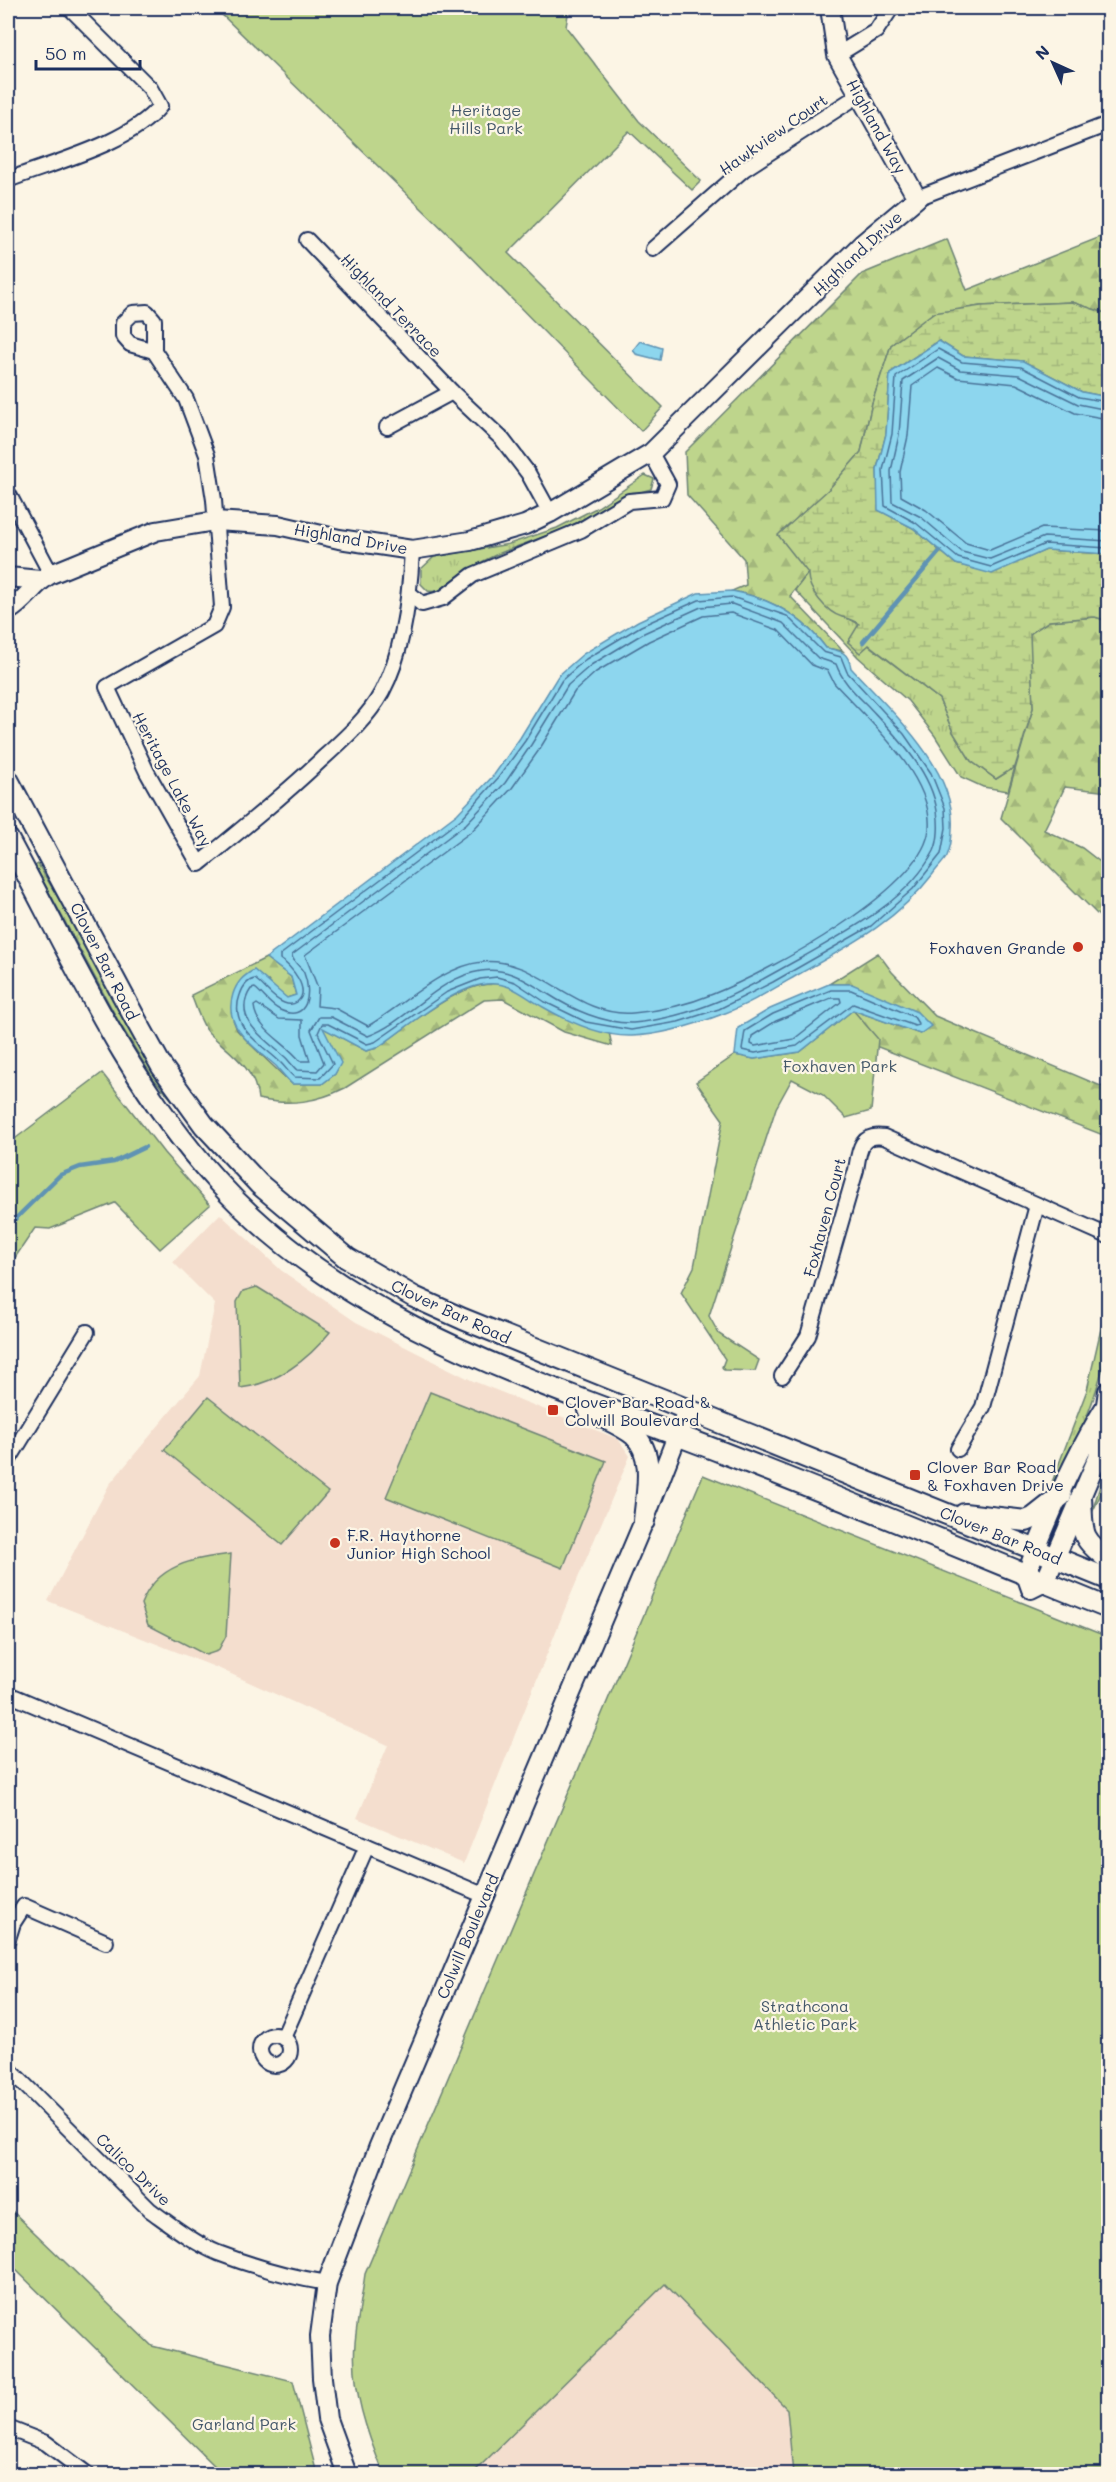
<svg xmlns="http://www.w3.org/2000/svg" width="1116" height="2482" font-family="Mali,sans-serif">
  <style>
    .built { fill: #f4dece }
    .grass { fill: url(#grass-tufts); stroke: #6c8275; stroke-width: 1.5 }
    .forest { fill: url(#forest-firs); stroke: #6c8275; stroke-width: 1.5 }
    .wetland { fill: url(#wetland-marsh); stroke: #6c8275; stroke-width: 1.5 }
    .park { fill: #bed58c; stroke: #6c8275; stroke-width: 1.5 }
    .water { fill: #8dd6ee; stroke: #5f93b4; stroke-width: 1.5 }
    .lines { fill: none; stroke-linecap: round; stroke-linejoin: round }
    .shore { stroke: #497298; stroke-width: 1.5 }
    .stream { stroke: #5f93b4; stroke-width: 4.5 }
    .minor-casing { stroke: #1b2f5e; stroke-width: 18 }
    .tertiary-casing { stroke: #1b2f5e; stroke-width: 22 }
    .secondary-casing { stroke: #1b2f5e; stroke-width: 24 }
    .minor { stroke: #fcf5e5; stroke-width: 14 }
    .tertiary { stroke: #fcf5e5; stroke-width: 18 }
    .secondary { stroke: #fcf5e5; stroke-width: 20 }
    .poi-dot { fill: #c8321e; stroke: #fcf5e5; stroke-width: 2 }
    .labels { text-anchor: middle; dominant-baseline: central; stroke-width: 4.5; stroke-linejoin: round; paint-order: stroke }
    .park-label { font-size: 16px; fill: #44586a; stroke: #fcf5e5 }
    .street-label { font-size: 16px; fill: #1b2f5e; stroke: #fcf5e5 }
    .poi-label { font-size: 16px; fill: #1b2f5e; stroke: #fcf5e5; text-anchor: start }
  </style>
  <defs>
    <pattern id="grass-tufts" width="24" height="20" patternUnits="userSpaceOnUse" patternTransform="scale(1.5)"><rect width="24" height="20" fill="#bed58c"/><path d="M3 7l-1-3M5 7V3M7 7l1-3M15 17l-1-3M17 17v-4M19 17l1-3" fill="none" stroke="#a3b77b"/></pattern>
    <pattern id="forest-firs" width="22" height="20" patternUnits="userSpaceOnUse" patternTransform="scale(1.5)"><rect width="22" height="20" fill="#bed58c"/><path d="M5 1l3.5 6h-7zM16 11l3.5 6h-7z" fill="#a3b77b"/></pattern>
    <pattern id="wetland-marsh" width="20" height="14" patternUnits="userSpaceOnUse" patternTransform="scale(1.5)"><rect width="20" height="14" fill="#bed58c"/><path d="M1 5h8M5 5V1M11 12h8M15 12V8" fill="none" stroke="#a3b77b"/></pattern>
  </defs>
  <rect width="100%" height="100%" fill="#fcf5e5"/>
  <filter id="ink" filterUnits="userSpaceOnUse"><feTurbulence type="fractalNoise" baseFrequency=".0167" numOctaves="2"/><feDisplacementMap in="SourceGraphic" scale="12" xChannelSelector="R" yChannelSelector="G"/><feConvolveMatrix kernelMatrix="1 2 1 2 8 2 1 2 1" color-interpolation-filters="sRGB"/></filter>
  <g filter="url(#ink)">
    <!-- built -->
    <g class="built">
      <path d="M220,1214L282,1271L356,1322L473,1381L618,1439L630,1456L564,1611L464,1863L357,1818L388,1745L220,1669L48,1601L109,1485L200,1376L215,1304L173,1262Z"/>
      <path d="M665,2284L787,2409L793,2474H472Z"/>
    </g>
    <!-- grass -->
    <g class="grass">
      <path d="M645,475L654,479L651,489C618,497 594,516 563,529C534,542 502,549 475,566C462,574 444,595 428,591L421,584V569L434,557L509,544L557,528L598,507Z"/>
      <path d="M808,573L849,618L860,625L848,642L868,645L939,699L953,732L971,761L996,779L1015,767L1008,791L983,787L961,777L935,736L908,701L858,657L795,590Z"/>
      <path d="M38,864L186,1112L184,1114L153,1078L120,1024L35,866Z"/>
      <path d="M1108,1298C1108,1313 1111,1330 1108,1344C1100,1390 1072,1461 1046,1498L1087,1390Z"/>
      <path d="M1108,1458V1479L1092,1513Z"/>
    </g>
    <!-- forest -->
    <g class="forest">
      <path d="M1108,234V314L1072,302L980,306L933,314L891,345L872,403L861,452L829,489L808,573L790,596L843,651L826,648C803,617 770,598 732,591L746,585L744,559L687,495L685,452L862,274L947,239L967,290Z"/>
      <path d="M1095,617L1108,621V792L1065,787L1044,830L1082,848L1108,868V925L1001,818L1033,708L1029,634L1049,621Z"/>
      <path d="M878,953L892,972L935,1016L1108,1089V1137L868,1043L817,1058L754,1059L800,1052L853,1010L920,1034L852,984H829Z"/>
      <path d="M266,958L291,977L296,995L287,998L279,994L268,981L233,1019L237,1030L250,1044L292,1084H322L335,1074L340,1063L322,1027L366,1051L377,1048C409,1026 474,967 514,988C548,1006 570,1025 609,1032L612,1046L564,1032L503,999L484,1000L345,1088C317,1102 290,1106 258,1099C255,1067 230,1053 209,1033C201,1025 196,1006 191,995Z"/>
    </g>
    <!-- wetland -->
    <path class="wetland" d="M1072,302L1108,314V397L1082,392L1023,361L963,356L939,341L890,373L886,434L877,469L879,510L913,528L956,564L992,573L1046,550L1108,554V621L1095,617L1049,621L1030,634L1033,708L1015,767L996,779L971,761L953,732L939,699L869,645L860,653L848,642L859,624C853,620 849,619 842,617C827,613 807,589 808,573L778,535L829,489L861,452L872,403L891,345L933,313L981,306Z"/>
    <!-- park -->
    <g class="park">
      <path d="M215,8H569L566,27L639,121L701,181L692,190L629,131L508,253L663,407L641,431L452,238Z"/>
      <path d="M853,1010L878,1039L871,1111L846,1118L823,1095L792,1079L776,1108L709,1316L719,1334L759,1360L755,1371L724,1370L722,1367L725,1359L681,1293L694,1267L723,1120L696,1082L735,1055L754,1059L800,1052Z"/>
      <path d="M102,1073L164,1153L210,1205L160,1249L115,1203L50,1229L35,1228L8,1268V1144Z"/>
      <path d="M257,1287L330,1332C308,1360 276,1384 240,1388L237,1302L243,1291Z"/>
      <path d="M430,1392L606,1461L563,1568L386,1497Z"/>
      <path d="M208,1397L328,1492L282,1545L164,1450Z"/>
      <path d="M703,1475L1108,1637V2474H793L787,2409L665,2284L472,2474H384C367,2434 351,2388 355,2343C357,2320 362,2297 365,2274Z"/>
      <path d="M231,1554L226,1636L218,1651L206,1655L148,1625L141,1604C157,1564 193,1559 231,1554Z"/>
      <path d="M8,2207L152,2346L293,2381L317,2474H223L8,2262Z"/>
    </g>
    <!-- water -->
    <g class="water">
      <path d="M640,341L662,348L660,360L636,354L633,350Z"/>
      <path d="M939,341L963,356L1023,361L1082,392L1108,397V554L1046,550L992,574L956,564L913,528L878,510L877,469L886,434L890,373Z"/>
      <path d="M732,591C770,598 803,617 826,648C842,651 848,652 851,668C889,709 957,769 952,829C952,837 950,849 947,856C944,862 937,868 933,874C897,921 851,945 801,973C775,988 748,1005 720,1015C694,1025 660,1035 632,1036C602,1037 569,1022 543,1007C523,996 510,981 486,984C451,988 407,1028 377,1048L366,1051L323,1028L341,1063L335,1074L322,1084H292C286,1078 281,1072 276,1066C255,1047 222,1028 233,994C237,982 243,976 254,970L287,998L296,995L291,977L266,958L457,814L494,775L520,738L558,676L583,654L638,621L698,593Z"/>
      <path d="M829,984H852L917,1012L931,1026L920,1034L853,1010L800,1052L754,1059L735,1055L738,1028L770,1009Z"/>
    </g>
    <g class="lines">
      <!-- shore -->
      <g class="shore">
        <path d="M1108,402L1079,397L1021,367L962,362L938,349L896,377L892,434L883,470L885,506L916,523L958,558L991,567L1045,544L1108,548"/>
        <path d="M1108,410L1078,404L1019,375L960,370L938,358L903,381L899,435L891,471L892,502L921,517L962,552L990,559L1044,537L1108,541"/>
        <path d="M1108,419L1075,413L1016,384L958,378L938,368L912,386L908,436L900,472L901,496L926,510L966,543L990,550L1042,528L1108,531"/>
        <path d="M732,597L787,616L823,652L841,657L847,672L904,734L931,773L945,808L946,828L941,854L913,889L871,926L773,982L719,1009L678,1022L631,1030L586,1022L545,1002L515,982L497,977L480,979L447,992L375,1042L367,1044L328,1024H322L318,1033L333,1064L320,1078L294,1077C289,1073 286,1068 281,1063C262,1044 228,1028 240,995C243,986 247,980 255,979C265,986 272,999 284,1003C289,1005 293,1005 297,1002C312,990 290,965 280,959V955L461,819L498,778L525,741L562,680L586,659L641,626L699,600Z"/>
        <path d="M732,604L783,623L818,658L836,664C842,681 855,693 868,706C895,735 931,770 937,811C939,823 939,840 934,851C907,902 848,931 801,958C773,973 746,990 716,1002C692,1012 659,1021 633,1023C604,1024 571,1009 548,994C526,981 509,967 481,971C436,978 409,1021 368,1036L331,1017H319L311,1030L324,1063L317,1071L297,1070C292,1066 289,1060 284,1056C264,1039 231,1018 251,989L255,988C264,995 269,1005 280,1010C308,1023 312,993 304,973C301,966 292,962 292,955L466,824L505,783L531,745L568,685L591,665L644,633L701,607Z"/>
        <path d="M731,613L778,630L812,665L828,671L834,683C866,718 933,776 929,828C925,889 766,973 713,994C689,1004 659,1011 633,1013C575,1018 538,956 482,962C442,966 402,1006 368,1026L335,1008L317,1006L318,988L305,955L472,831L512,788L539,750L575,691L596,672L649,641L703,616Z"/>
        <path d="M831,990H851L914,1017L919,1025L915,1026L853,1004L797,1046L755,1053L742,1050L745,1031L773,1014Z"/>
        <path d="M831,998H840L841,1002L794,1039L755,1046L751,1044L752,1036L776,1021Z"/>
        <path d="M257,1004L279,1019L302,1020V1035L310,1061H300C287,1043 256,1030 254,1006Z"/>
      </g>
      <!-- stream -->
      <g class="stream">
        <path d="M863,642L940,551"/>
        <path d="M8,1226L60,1175L80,1167L114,1162L145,1147"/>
      </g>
      <defs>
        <g id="minor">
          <path d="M837,55L876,31L890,10L888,8"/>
          <path d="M8,180C54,162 129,144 160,106L150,88L70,8"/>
          <path d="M917,198L1108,124"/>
          <path d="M307,240L452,392L502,439L528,473L550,513"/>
          <path d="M653,249L744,169L859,95"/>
          <path d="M147,312L154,320V351L130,344L123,336V323L133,313Z"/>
          <path d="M154,351L186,399L207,455L214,500L222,607L214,626L107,687L147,772L199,864C241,830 282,797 321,760C343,740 368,718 382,692C403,653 410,593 412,550"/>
          <path d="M387,427L452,392"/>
          <path d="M8,493L51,574"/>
          <path d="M410,594L422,604L443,598L473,575L581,530L629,501L662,498L668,484L651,453"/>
          <path d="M782,1376L808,1336L856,1170C859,1151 860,1133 884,1137L1108,1236"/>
          <path d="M958,1449L983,1407L1037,1205"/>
          <path d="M8,1461L87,1332"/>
          <path d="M8,1694L483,1895"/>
          <path d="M8,1939L13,1923L24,1906L106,1942"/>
          <circle cx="275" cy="2050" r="15"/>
          <path d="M283,2038L367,1846"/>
          <path d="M8,2068L150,2210C171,2225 194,2243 218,2253C252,2266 291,2277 327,2283"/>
          <path d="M8,2428L46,2443L87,2474"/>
        </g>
        <g id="tertiary">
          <path d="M8,577L40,580"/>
          <path d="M8,611C27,600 33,584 51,574L156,531L215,521L278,525L339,539L412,550L470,541L525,525L550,513L651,453L862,244L917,198L837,55L830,8"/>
          <path d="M1105,1407C1073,1459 1048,1517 1026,1575L1031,1589L1045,1582L1098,1457L1108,1391"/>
          <path d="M347,2474L327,2419L322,2378L320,2336L327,2283L379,2146L644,1521L687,1410"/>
        </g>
        <g id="secondary">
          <path d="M8,780L137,1022L162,1067L204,1125L259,1184L347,1258L414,1297L463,1319L1108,1579"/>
          <path d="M8,839C71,955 126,1081 216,1180C349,1328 544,1383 724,1453C853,1503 980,1556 1108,1608"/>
          <path d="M589,1410C603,1418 622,1425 634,1435C656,1455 646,1495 644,1521"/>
          <path d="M1081,1497C1083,1533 1079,1537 1108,1559"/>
          <path d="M964,1514L1026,1521L1033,1518L1061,1496"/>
        </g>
      </defs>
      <!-- minor casing -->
      <use href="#minor" class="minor-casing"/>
      <!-- tertiary casing -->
      <use href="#tertiary" class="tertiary-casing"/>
      <!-- secondary casing -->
      <use href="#secondary" class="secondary-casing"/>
      <!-- minor -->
      <use href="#minor" class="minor"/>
      <!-- tertiary -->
      <use href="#tertiary" class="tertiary"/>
      <!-- secondary -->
      <use href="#secondary" class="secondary"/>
    </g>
  </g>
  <!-- markers -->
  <g class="poi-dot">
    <circle cx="1078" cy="947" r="6"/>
    <rect x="547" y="1404" width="12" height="12" rx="3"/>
    <rect x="909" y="1469" width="12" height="12" rx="3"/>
    <circle cx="335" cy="1543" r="6"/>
  </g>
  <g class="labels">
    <!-- park labels -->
    <g class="park-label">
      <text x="486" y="109">Heritage<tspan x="486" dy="18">Hills Park</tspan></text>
      <text x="840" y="1065">Foxhaven Park</text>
      <text x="805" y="2005">Strathcona<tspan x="805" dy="18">Athletic Park</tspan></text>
      <text x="244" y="2423">Garland Park</text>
    </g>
    <!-- street labels -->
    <g class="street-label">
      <text transform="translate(877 126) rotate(61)">Highland Way</text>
      <text transform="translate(773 134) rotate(-35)">Hawkview Court</text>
      <text transform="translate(857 253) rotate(-43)">Highland Drive</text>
      <text transform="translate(392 305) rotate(46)">Highland Terrace</text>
      <text transform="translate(351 538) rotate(10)">Highland Drive</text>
      <text transform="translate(173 779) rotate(62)">Heritage Lake Way</text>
      <text transform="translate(105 961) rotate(63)">Clover Bar Road</text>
      <text transform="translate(824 1217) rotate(-75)">Foxhaven Court</text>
      <text transform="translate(451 1311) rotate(25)">Clover Bar Road</text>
      <text transform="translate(1001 1535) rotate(22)">Clover Bar Road</text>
      <text transform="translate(467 1936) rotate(-67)">Colwill Boulevard</text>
      <text transform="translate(134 2169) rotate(44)">Calico Drive</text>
    </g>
    <!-- poi labels -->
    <g class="poi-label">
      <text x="1066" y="947" text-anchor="end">Foxhaven Grande</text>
      <text x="565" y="1401">Clover Bar Road &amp;<tspan x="565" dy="18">Colwill Boulevard</tspan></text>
      <text x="927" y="1466">Clover Bar Road<tspan x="927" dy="18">&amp; Foxhaven Drive</tspan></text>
      <text x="347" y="1534">F.R. Haythorne<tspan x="347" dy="18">Junior High School</tspan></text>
    </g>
  </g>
  <!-- margin -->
  <rect width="1116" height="2482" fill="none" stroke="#fcf5e5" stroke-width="30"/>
  <rect x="15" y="15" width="1086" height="2452" fill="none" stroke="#1b2f5e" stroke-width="2" filter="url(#ink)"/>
  <!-- north arrow -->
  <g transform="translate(1053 63) rotate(315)" stroke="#fcf5e5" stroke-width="4.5" paint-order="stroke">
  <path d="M0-4.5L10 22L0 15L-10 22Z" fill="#1b2f5e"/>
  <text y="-9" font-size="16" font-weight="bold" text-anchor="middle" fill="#1b2f5e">N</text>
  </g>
  <!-- scale -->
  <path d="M36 60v9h104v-9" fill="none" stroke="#1b2f5e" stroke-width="3"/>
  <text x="45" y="60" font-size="18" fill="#1b2f5e" stroke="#fcf5e5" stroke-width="4.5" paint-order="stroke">50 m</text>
</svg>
